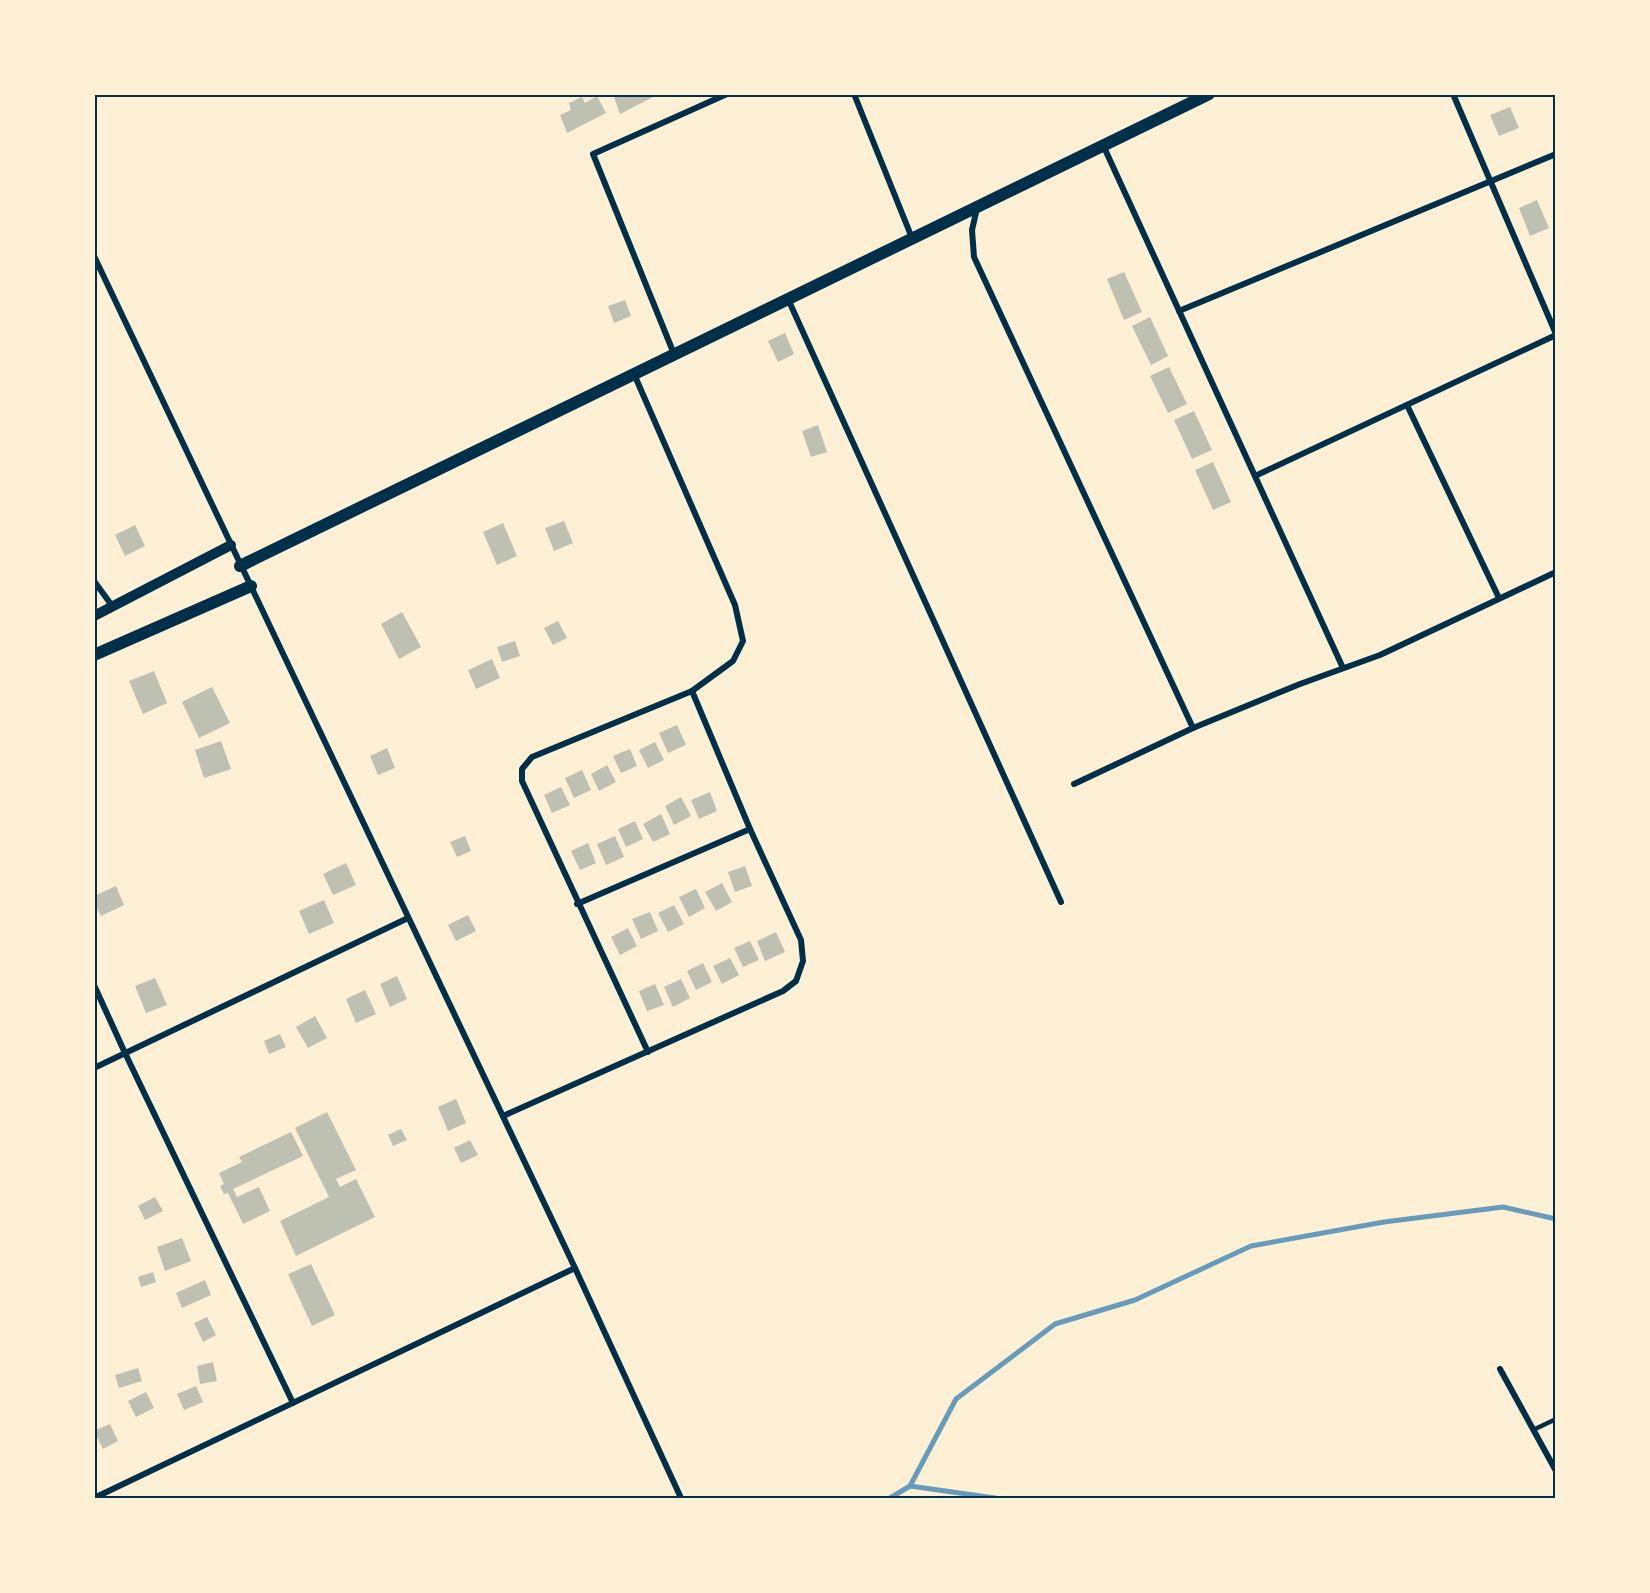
<svg xmlns="http://www.w3.org/2000/svg" width="1650" height="1593" font-family="'PT Sans',sans-serif">
  <style>
    .lines { fill: none; stroke-linecap: round; stroke-linejoin: round }
    .stream { stroke: #669bbc; stroke-width: 5 }
    .building { fill: #bec0b2 }
    .service { stroke: #003049; stroke-width: 4.5 }
    .minor { stroke: #003049; stroke-width: 6 }
    .tertiary { stroke: #003049; stroke-width: 10 }
    .secondary { stroke: #003049; stroke-width: 12 }
    .neatline { fill: none; stroke: #003049; stroke-width: 2 }
  </style>
  <rect width="100%" height="100%" fill="#fdf0d5"/>
  <g class="lines">
    <!-- stream -->
    <g class="stream">
      <path d="M910,1486L995,1498"/>
      <path d="M890,1498L910,1486L956,1399L1055,1324L1135,1300L1251,1246L1384,1222L1503,1207L1556,1219"/>
    </g>
  </g>
  <!-- building -->
  <g class="building">
    <path d="M618,94H659L620,114L614,97Z"/>
    <path d="M597,96L606,113L567,133L560,115L571,110L569,103L582,97L585,103Z"/>
    <path d="M1510,107L1519,128L1499,136L1490,115Z"/>
    <path d="M1537,200L1549,228L1530,236L1519,208Z"/>
    <path d="M1124,272L1142,312L1124,320L1107,279Z"/>
    <path d="M625,300L631,316L614,323L608,306Z"/>
    <path d="M1150,317L1168,356L1151,365L1132,326Z"/>
    <path d="M785,333L794,354L778,362L768,341Z"/>
    <path d="M1169,367L1187,404L1168,413L1150,376Z"/>
    <path d="M1194,411L1212,450L1192,459L1174,420Z"/>
    <path d="M818,425L827,452L811,457L802,431Z"/>
    <path d="M1213,462L1231,502L1213,510L1195,470Z"/>
    <path d="M564,521L573,543L554,551L545,528Z"/>
    <path d="M503,523L517,556L497,565L483,532Z"/>
    <path d="M135,525L145,546L125,556L115,535Z"/>
    <path d="M402,612L421,647L399,659L381,624Z"/>
    <path d="M558,621L567,638L553,645L544,628Z"/>
    <path d="M515,641L520,656L502,662L497,647Z"/>
    <path d="M492,659L500,678L476,689L468,670Z"/>
    <path d="M154,671L167,703L143,714L129,681Z"/>
    <path d="M212,687L230,723L199,738L182,702Z"/>
    <path d="M677,725L686,745L668,753L659,733Z"/>
    <path d="M221,741L231,769L204,778L195,750Z"/>
    <path d="M655,742L664,760L648,768L639,750Z"/>
    <path d="M387,748L395,768L378,775L370,756Z"/>
    <path d="M630,749L637,766L621,773L613,756Z"/>
    <path d="M607,765L616,782L599,791L591,774Z"/>
    <path d="M582,770L591,790L574,798L565,778Z"/>
    <path d="M561,787L570,805L552,813L544,795Z"/>
    <path d="M710,792L717,811L699,819L691,800Z"/>
    <path d="M681,797L691,816L674,825L665,806Z"/>
    <path d="M661,814L670,834L653,842L643,824Z"/>
    <path d="M635,821L643,839L626,847L618,829Z"/>
    <path d="M465,836L471,851L457,857L450,842Z"/>
    <path d="M615,836L624,857L606,865L597,844Z"/>
    <path d="M588,843L596,863L580,870L571,851Z"/>
    <path d="M346,863L356,885L333,895L323,874Z"/>
    <path d="M745,866L752,886L735,892L728,872Z"/>
    <path d="M722,883L732,902L716,911L705,892Z"/>
    <path d="M116,886L124,905L101,916L94,902V896Z"/>
    <path d="M696,889L705,908L689,917L679,897Z"/>
    <path d="M324,900L334,923L309,934L299,911Z"/>
    <path d="M674,905L684,924L668,932L658,913Z"/>
    <path d="M650,912L658,931L641,939L632,919Z"/>
    <path d="M468,915L476,931L456,941L448,925Z"/>
    <path d="M628,928L637,946L620,955L611,937Z"/>
    <path d="M776,932L785,952L765,961L757,941Z"/>
    <path d="M750,941L759,960L743,967L734,948Z"/>
    <path d="M730,958L739,975L722,984L713,966Z"/>
    <path d="M703,963L712,982L696,990L687,971Z"/>
    <path d="M397,976L407,999L390,1007L380,984Z"/>
    <path d="M155,978L167,1005L146,1013L135,986Z"/>
    <path d="M681,979L690,998L673,1007L664,987Z"/>
    <path d="M655,984L664,1005L647,1011L639,991Z"/>
    <path d="M365,990L376,1014L356,1023L346,999Z"/>
    <path d="M315,1016L327,1038L308,1048L296,1027Z"/>
    <path d="M280,1034L286,1047L269,1054L264,1041Z"/>
    <path d="M456,1099L466,1123L448,1131L438,1107Z"/>
    <path d="M327,1112L356,1170L336,1179L340,1187L356,1179L375,1217L296,1256L280,1221L329,1197L295,1128Z"/>
    <path d="M401,1129L407,1140L393,1146L388,1135Z"/>
    <path d="M291,1132L303,1156L233,1189L237,1197L259,1187L270,1211L243,1224L228,1193L224,1194L220,1186L224,1184L219,1173L242,1162L239,1157Z"/>
    <path d="M470,1140L478,1155L461,1163L454,1148Z"/>
    <path d="M155,1197L163,1211L145,1220L138,1206Z"/>
    <path d="M182,1238L191,1261L165,1271L157,1247Z"/>
    <path d="M311,1264L335,1315L312,1326L288,1274Z"/>
    <path d="M153,1272L156,1282L141,1287L138,1277Z"/>
    <path d="M205,1280L211,1295L182,1308L176,1293Z"/>
    <path d="M207,1317L216,1335L203,1342L194,1323Z"/>
    <path d="M213,1362L217,1381L200,1384L197,1366Z"/>
    <path d="M138,1368L142,1381L119,1388L115,1375Z"/>
    <path d="M196,1386L203,1402L184,1410L177,1394Z"/>
    <path d="M146,1392L154,1408L136,1417L128,1401Z"/>
    <path d="M110,1424L118,1441L103,1449L94,1431Z"/>
  </g>
  <g class="lines">
    <!-- service -->
    <path class="service" d="M1533,1430L1556,1419"/>
    <!-- minor -->
    <g class="minor">
      <path d="M854,94L912,238"/>
      <path d="M1453,94L1556,334"/>
      <path d="M1103,145L1343,668"/>
      <path d="M977,208L972,230L974,257L1193,728"/>
      <path d="M94,256L575,1268L681,1498"/>
      <path d="M788,299L1061,902"/>
      <path d="M1179,311L1556,154"/>
      <path d="M674,354L593,154L727,94"/>
      <path d="M1407,405L1499,598"/>
      <path d="M1255,476L1556,335"/>
      <path d="M94,581L113,607"/>
      <path d="M1074,784L1193,728L1300,684L1380,655L1556,572"/>
      <path d="M577,904L750,829"/>
      <path d="M94,985L125,1053L293,1403"/>
      <path d="M648,1052L522,781V769L532,757L692,691"/>
      <path d="M94,1068L408,918"/>
      <path d="M503,1116L783,991L796,981L803,961L801,940L750,829L692,691L733,661L743,641L735,605L634,374"/>
      <path d="M1500,1369L1556,1471"/>
      <path d="M94,1498L575,1268"/>
    </g>
    <!-- tertiary -->
    <path class="tertiary" d="M94,616L231,545"/>
    <!-- secondary -->
    <g class="secondary">
      <path d="M240,566L1209,94"/>
      <path d="M94,655L251,586"/>
    </g>
  </g>
  <!-- border -->
  <rect width="1650" height="1593" fill="none" stroke="#fdf0d5" stroke-width="192"/>
  <rect x="96" y="96" width="1458" height="1401" class="neatline"/>
</svg>
